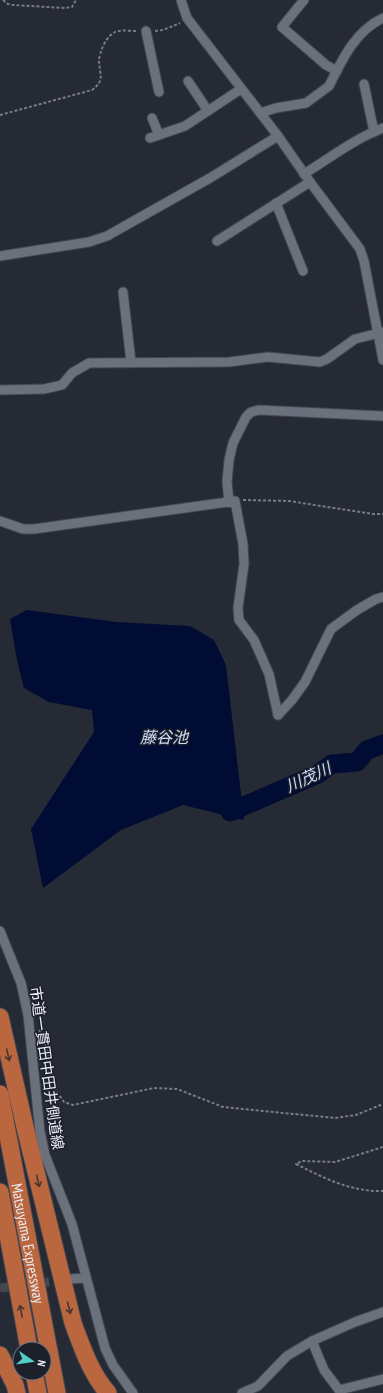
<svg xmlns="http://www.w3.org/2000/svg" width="383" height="1393" font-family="'PT Sans Narrow','Noto Sans JP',sans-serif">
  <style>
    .water { fill: #000c33 }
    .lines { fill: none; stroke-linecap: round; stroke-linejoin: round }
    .river { stroke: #000c33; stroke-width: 19 }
    .minor-tunnel { stroke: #434751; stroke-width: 9; stroke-dasharray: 9 4.5; stroke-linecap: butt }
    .minor-casing { stroke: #434750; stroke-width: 11 }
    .motorway-casing { stroke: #434750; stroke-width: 19 }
    .path { stroke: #787c85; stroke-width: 2; stroke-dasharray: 3 2; stroke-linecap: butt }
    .minor { stroke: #6a707c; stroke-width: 9 }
    .motorway { stroke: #ba673f; stroke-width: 17 }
    .oneway { stroke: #4b3530 }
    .labels { text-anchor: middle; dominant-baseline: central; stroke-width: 3; stroke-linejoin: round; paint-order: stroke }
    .street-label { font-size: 15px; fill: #eaedf5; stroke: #1c202a }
    .water-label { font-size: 16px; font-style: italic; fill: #ccdcfa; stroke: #1c202a }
  </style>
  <rect width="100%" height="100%" fill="#252a34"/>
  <!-- water -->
  <path class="water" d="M27,610L116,622L190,626L214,640L226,665L244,820L183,805L121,830L43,888L31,829L94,732L92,710L49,702L24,688L17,660L10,619Z"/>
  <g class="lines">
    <!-- river -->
    <path class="river" d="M230,812L318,774L332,764L357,762L367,750L383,744"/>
    <!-- minor-tunnel -->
    <path class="minor-tunnel" d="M0,1288L66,1280"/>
    <defs>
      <g id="minor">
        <path d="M181,0L187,18L278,136L310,182L360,249L364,261L383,360"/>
        <path d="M304,0L282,27L326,65L337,71"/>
        <path d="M146,31L159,92"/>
        <path d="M188,81L208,111"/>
        <path d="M364,84L374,132"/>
        <path d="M260,113L276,108L306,103L329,86C342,60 355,31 383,18"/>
        <path d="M152,118L159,135"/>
        <path d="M150,138L185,126L241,89"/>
        <path d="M304,174C330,158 354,139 383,128"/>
        <path d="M276,203L303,271"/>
        <path d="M217,241L310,182"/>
        <path d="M0,256L89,242L107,236L210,178L278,136"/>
        <path d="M123,292L131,362"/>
        <path d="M0,390L44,389L62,385L72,373L89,363L229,362L268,357L320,362L327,359L355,339L383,332"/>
        <path d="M229,502L227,482L229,460L233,443L246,417L251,412L259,410L383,416"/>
        <path d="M0,521L23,529H34L235,501L243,544L244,564L238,608L239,620L254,640L269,674L278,715"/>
        <path d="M278,715L292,700L305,682L331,629L357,610L376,599L383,597"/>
        <path d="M0,931L21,983L28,1015L40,1132L45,1155L72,1224L105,1348L113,1365L133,1393"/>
        <path d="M70,1279L86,1278"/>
        <path d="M312,1341L324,1370L339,1390L383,1379"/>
        <path d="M242,1393L258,1386L287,1356L312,1341L355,1322L383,1312"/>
      </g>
      <g id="motorway">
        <path d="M0,1017L25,1127L73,1323C82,1347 91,1374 108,1393"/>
        <path id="s1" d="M0,1094L57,1393"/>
        <path d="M0,1192L29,1349"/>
        <path d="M0,1355L15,1385L17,1393"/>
        <path d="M34,1373L38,1393"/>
      </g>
    </defs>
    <!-- minor casing -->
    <use href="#minor" class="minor-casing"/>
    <!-- motorway casing -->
    <use href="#motorway" class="motorway-casing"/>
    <!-- path -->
    <g class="path">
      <path d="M3,0L8,4L13,5L65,8L72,7L76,0"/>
      <path d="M155,31L163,30L180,23"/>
      <path d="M0,115L92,90C105,80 100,76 99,62C99,52 107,33 118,31C124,30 131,31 137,31"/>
      <path d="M243,500L289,501L373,514H383"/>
      <path d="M39,1030L43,1035L56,1091L64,1102L73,1105L154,1088L177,1089L223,1107L335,1118L356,1115L383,1104"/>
      <path d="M383,1147L335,1162L302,1161L296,1164C324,1178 351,1192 383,1191"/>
    </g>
    <!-- minor -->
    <use href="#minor" class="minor"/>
    <!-- motorway -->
    <use href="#motorway" class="motorway"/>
  </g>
  <!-- one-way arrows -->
  <defs><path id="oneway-shaft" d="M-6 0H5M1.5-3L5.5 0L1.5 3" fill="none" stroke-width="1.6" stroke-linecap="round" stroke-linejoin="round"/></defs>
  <g class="oneway">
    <use href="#oneway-shaft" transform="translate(8 1055) rotate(77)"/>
    <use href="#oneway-shaft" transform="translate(38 1181) rotate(77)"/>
    <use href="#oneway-shaft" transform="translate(69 1308) rotate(76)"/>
    <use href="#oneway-shaft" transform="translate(21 1311) rotate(-101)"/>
  </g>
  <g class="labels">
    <!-- street labels -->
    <g class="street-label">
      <text transform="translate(47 1068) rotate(82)">市道一貫田中田井側道線</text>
      <text stroke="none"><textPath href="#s1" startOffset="152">Matsuyama Expressway</textPath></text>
    </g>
    <!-- water labels -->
    <g class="water-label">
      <text x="164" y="737">藤谷池</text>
      <text transform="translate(308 777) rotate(-25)">川茂川</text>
    </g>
  </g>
  <!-- north arrow -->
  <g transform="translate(32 1361) rotate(103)"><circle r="19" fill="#1c202a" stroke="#6e727b"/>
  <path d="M0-3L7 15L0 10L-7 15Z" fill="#53cdc9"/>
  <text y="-6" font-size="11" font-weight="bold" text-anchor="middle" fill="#eaedf5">N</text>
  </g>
</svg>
